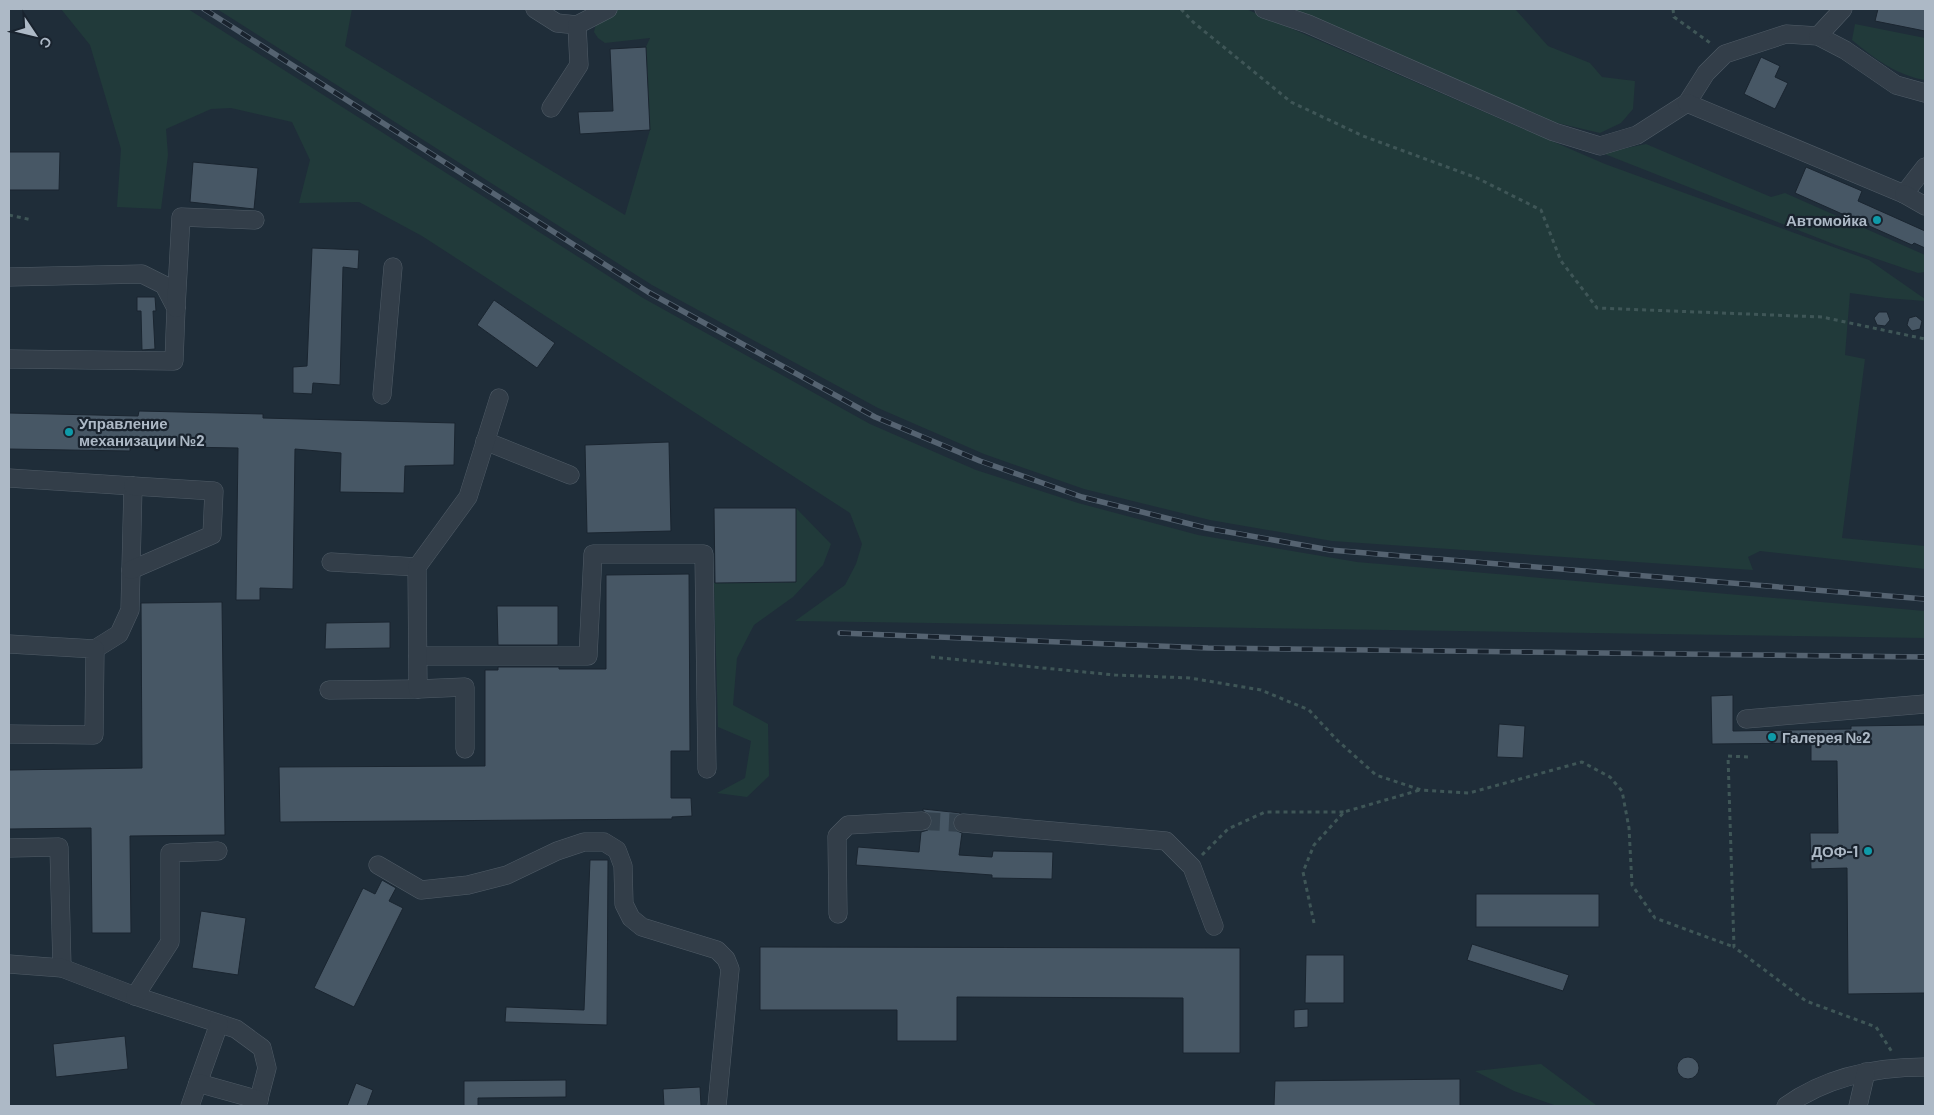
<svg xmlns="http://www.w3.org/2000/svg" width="1934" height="1115" font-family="Barlow,sans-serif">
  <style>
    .green { fill: #213a3a }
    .building { fill: #475765; stroke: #1a2530 }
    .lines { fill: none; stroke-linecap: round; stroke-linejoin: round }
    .minor-tunnel { stroke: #34424e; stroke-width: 18; stroke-dasharray: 18 9; stroke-linecap: butt }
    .minor-casing { stroke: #505c67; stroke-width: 19 }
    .path { stroke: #3f5657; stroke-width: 3; stroke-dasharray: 4 4; stroke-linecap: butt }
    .minor { stroke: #333e49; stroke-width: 18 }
    .rail-casing { stroke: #556371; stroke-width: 5.5 }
    .rail { stroke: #19232e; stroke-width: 4; stroke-dasharray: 11; stroke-linecap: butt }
    .culture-dot { fill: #0f9aa8; stroke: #19232e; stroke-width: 2 }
    .labels { text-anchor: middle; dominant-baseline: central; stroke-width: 4.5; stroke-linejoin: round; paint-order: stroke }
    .poi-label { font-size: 15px; font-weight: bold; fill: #adb9c6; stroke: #19232e; text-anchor: end }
  </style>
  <rect width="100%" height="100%" fill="#1f2d39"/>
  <!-- green -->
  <g class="green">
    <path d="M61,9H188L643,298L870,424L976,470L1078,503L1198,535L1357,562L1925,611V638L795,621L845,585L856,564L862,544L850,513L422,236L359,202L299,203L310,160L292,122L231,108L211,109L166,129L168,155L161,209L117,207L121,149L90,45Z"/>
    <path d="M217,9H352L345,46L625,215L650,130L646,47L650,38L605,43L598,38L594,32C596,19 605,15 617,9H1246L1605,164L1869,260L1925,299V301L1886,298L1850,293L1845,355L1865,359L1842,538L1925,546V569L1760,551L1748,557L1753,570L1332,541L1210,520L1084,489L984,454L878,408L652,285Z"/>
    <path d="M1288,9H1515L1548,46L1590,63L1602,77L1635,81L1633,109L1621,123L1600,133L1553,122Z"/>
    <path d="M1855,24L1925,38V80C1896,75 1875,59 1852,40Z"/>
    <path d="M1646,144L1771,197L1785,193L1925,255V272L1918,273L1836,245L1602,153Z"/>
    <path d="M796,508L831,544L823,565L793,597L754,625L737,658L733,705L768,724L769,776L747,797L717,793L745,778L751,741L718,727L714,583L796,582Z"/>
    <path d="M1541,1064L1596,1105L1598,1106H1557L1514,1091L1475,1071Z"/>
  </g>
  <!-- building -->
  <g class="building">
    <path d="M1878,9H1925V31L1875,21Z"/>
    <path d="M646,47L650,130L580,134L578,112L613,111L610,49Z"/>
    <path d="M1761,57L1780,66L1775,77L1788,83L1775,109L1744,94Z"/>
    <path d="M9,152H60L59,190H9Z"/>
    <path d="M193,162L258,168L254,209L190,202Z"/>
    <path d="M1806,167L1862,191L1858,201L1925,231V248L1914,243L1912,245L1795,193Z"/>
    <path d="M312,248L359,250L358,269L343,267L340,385L313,383L312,394L293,393V367L307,366Z"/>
    <path d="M137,297H155L156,311H153L155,349L142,350L141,311H137Z"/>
    <path d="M494,300L555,343L537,368L477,325Z"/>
    <path d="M1879,312H1887L1890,320L1885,326L1877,325L1874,318Z"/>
    <path d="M1916,316L1922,321L1920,329L1912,331L1907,325L1909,318Z"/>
    <path d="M139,411L263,414V418L455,423L454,465L405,466L404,493L340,492L341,453L295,449L293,589L260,588V600H236L238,448L130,446V451L9,449V413L138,416Z"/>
    <path d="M669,442L671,531L587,533L585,445Z"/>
    <path d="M714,508H796V582L715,583Z"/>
    <path d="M689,574L690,751H671V798H691L692,816L672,817V819L280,822L279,767L485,766V670H498V667H559V669H606V575Z"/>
    <path d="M222,602L225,835L130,836L131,933H92L91,828L9,829V770L142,768L141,603Z"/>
    <path d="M497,606H558V645H498Z"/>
    <path d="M390,622V648L325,649L326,623Z"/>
    <path d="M1733,695V731L1851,729V726L1925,725V993L1848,994L1847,868L1811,869L1810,833H1838L1837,761H1811V743L1712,744L1711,696Z"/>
    <path d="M1499,724L1525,726L1523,758L1497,757Z"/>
    <path d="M923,809L961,813L955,817L952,823L957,831L962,833L959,855L992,857L993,851L1053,852L1052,879L992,878V875L856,865L858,847L919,852L921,832L928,830L933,821L931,815L923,811Z"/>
    <path d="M590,860H608L607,1025L505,1022L506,1007L584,1010Z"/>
    <path d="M382,880L396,888L389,901L403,908L354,1007L314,988L363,888L375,894Z"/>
    <rect x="1476" y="894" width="123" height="33"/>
    <path d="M201,911L246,918L238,975L192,968Z"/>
    <path d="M1472,944L1569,975L1563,991L1467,960Z"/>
    <path d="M760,947L1240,948V1053H1183V998L957,997V1041H897V1010H760Z"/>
    <path d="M1306,955H1344V1003H1305Z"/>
    <path d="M1308,1009V1027L1294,1028V1010Z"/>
    <path d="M125,1036L128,1069L56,1077L53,1044Z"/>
    <circle cx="1688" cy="1068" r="11"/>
    <path d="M1460,1079V1106H1274L1275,1081Z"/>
    <path d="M566,1080V1097L478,1098V1106H464V1081Z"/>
    <path d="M356,1083L373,1090L367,1106H347Z"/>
    <path d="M700,1087L701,1106H664L663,1089Z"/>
  </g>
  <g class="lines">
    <!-- minor-tunnel -->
    <path class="minor-tunnel" d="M922,821L963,823"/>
    <defs>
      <g id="minor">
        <path d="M535,9L557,23L577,25"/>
        <path d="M1264,9L1308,24L1554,132L1600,146L1637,135L1687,103L1706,73L1725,54L1786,34L1818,36L1845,50L1896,85L1925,93"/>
        <path d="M1818,36L1843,9"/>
        <path d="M1687,103L1904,194L1925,167"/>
        <path d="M551,108L579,65L577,25L608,9"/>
        <path d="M1904,194L1925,206"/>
        <path d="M9,277L142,274L164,285L176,308L174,361L9,359"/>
        <path d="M176,308L181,217L255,220"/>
        <path d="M382,395L393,267"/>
        <path d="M485,441L570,475"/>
        <path d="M9,478L133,486L130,610L119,634L95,649"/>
        <path d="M331,562L417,567"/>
        <path d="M131,570L212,535L214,491L133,486"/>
        <path d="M9,644L95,649L94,735L9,734"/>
        <path d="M418,656H588L593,554H704L707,769"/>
        <path d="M329,690L418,689"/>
        <path d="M1746,719L1925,704"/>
        <path d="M465,749V687L418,689L417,567L468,497L499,398"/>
        <path d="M963,823L1166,841L1192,867L1214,926"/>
        <path d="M9,848L59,847L62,968"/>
        <path d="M378,865L421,890L468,885L507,875L557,851L584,842H604L617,850L623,866L624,904L631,918L642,927L717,950L726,959L730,969L717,1106"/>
        <path d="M838,914L837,836L848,825L922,821"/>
        <path d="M9,964L62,968L135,996L236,1029L262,1048L267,1068L257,1106"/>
        <path d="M135,996L170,942V853L218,851"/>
        <path d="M198,1083L219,1024"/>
        <path d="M190,1106L198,1083L259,1100"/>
        <path d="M1786,1106C1826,1077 1877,1067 1925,1067"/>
        <path d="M1858,1106L1866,1072"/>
      </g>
    </defs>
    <!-- minor casing -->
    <use href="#minor" class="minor-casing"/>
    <!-- path -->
    <g class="path">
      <path d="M1181,9L1193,22L1291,102L1363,136L1477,178L1541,210L1561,261L1597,308L1822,317L1925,339"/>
      <path d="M1673,9L1674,17L1713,45"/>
      <path d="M9,215L32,220"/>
      <path d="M931,657L1115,675L1190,678L1261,690L1309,710L1337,740L1376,775L1421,790L1469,793L1582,762L1610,777L1622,791L1629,828L1632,885L1655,918L1734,947"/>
      <path d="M1748,757L1728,756L1734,947L1806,1001L1876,1027L1892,1052"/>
      <path d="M1202,855L1228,829L1265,812H1344"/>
      <path d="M1314,923L1303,872L1314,845L1344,812L1420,790"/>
    </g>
    <!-- minor -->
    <use href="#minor" class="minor"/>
    <defs>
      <g id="rail">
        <path d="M204,9L648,292L875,417L980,461L1082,497L1206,528L1330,550L1925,599"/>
        <path d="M840,633L1208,648L1925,657"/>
      </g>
    </defs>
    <!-- rail casing -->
    <use href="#rail" class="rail-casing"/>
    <!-- rail -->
    <use href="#rail" class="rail"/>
  </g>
  <!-- markers -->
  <g class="culture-dot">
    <circle cx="1877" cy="220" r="5"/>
    <circle cx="69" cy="432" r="5"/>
    <circle cx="1772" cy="737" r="5"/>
    <circle cx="1868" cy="851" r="5"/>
  </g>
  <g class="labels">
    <!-- poi labels -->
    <g class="poi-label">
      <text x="1867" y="220">Автомойка</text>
      <text x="79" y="423" text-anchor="start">Управление<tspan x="79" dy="17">механизации №2</tspan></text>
      <text x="1782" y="737" text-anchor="start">Галерея №2</text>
      <text x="1858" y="851">ДОФ-1</text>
    </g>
  </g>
  <!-- border -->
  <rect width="1934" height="1115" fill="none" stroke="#adb9c6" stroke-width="20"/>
  <!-- north arrow -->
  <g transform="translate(35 35) rotate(125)" stroke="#19232e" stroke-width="4" paint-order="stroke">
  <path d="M0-4L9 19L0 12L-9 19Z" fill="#adb9c6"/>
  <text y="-8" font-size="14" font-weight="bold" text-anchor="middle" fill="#adb9c6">С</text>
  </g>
</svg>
